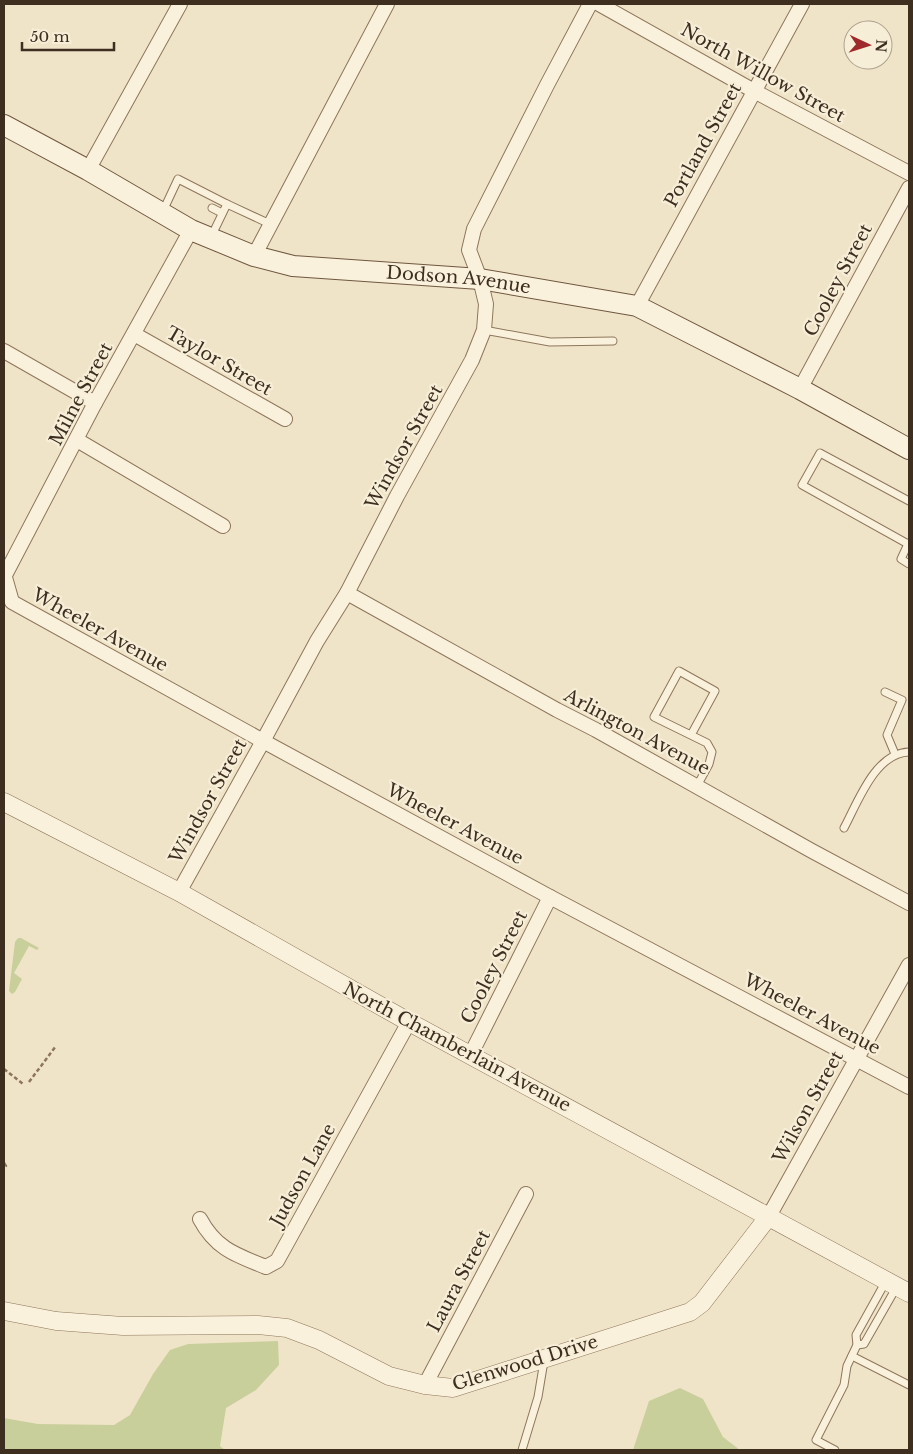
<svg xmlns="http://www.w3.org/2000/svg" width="913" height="1454" font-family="'Libre Baskerville',serif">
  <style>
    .green { fill: #c9cf9b }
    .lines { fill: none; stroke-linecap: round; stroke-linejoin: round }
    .service-casing { stroke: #8d765c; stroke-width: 9 }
    .minor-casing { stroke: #8d765c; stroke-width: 16 }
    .tertiary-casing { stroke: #8d765c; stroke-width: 19 }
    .secondary-casing { stroke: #6f573f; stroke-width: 22 }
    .path { stroke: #8d765c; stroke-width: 2.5; stroke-dasharray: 4 2.5; stroke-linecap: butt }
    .service { stroke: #faf1dc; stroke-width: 7 }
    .minor { stroke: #faf1dc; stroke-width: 14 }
    .tertiary { stroke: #faf1dc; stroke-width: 18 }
    .secondary { stroke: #faf1dc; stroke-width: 20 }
    .labels { text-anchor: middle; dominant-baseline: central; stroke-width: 4.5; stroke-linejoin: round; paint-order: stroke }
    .street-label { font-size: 18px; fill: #3d2e20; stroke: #f7eed8 }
  </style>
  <rect width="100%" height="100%" fill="#f0e4c8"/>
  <!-- green -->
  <g class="green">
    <path d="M18,938H21L39,948L37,950L29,946L14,973L22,979L15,992L12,994L9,991L15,942Z"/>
    <path d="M278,1341L279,1365L256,1390L226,1408L220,1446L225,1450H4V1418L38,1424L114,1425L130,1415L153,1374L170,1350L188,1344Z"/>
    <path d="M680,1388L703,1399L723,1437L740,1450H633L649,1401Z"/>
  </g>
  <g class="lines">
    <defs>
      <g id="service">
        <path d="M212,208L222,213"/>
        <path d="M163,211L178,179L227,204"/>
        <path d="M211,237L227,204L270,224"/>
        <path d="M484,330L550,342L613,341"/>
        <path d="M909,501L820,453L802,485L908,544L909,543"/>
        <path d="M908,544L901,559L909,564"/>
        <path d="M885,692L902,700L887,735L895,754"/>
        <path d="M691,735L715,691L679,671L654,717L707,743L712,752L709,764L697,786"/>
        <path d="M844,828C858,802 875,753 909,752"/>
        <path d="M886,1281L856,1335L857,1345L864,1344L896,1288"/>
        <path d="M852,1356L909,1385"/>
        <path d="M522,1450L538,1397L544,1361"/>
        <path d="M835,1450L816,1440L844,1385L847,1366L857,1345"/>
      </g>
      <g id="minor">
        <path d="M599,4L754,91L909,173"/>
        <path d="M88,170L180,4"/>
        <path d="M254,256L387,4"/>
        <path d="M637,306L802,4"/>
        <path d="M134,334L285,419"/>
        <path d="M4,351L95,403"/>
        <path d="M800,389L909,188"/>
        <path d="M77,440L223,526"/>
        <path d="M4,574L12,602L263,741L550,897L909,1087"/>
        <path d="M4,577L95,403L191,230"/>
        <path d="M347,593L557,710L596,730L812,851L909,903"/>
        <path d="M179,892L263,741L317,641L347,593L397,496L472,360L484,330L486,304L480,279L469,250L474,229L547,85L590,4"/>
        <path d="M471,1054L550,897"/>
        <path d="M769,1216L909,965"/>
        <path d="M200,1219C216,1249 236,1255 266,1267L277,1261L409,1022"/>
        <path d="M425,1385L526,1194"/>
      </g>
      <g id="tertiary">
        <path d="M4,802L179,892L409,1022L909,1293"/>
        <path d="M4,1311L56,1321L123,1326L258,1325L287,1328L319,1340L389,1376L425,1385L453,1388L690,1312L702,1303L769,1216"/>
      </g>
      <g id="secondary">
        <path id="s1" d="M4,125L88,170L191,230L254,256L293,266L480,279L637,306L800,389L909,449"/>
      </g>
    </defs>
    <!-- service casing -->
    <use href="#service" class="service-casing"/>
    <!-- minor casing -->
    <use href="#minor" class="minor-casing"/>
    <!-- tertiary casing -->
    <use href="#tertiary" class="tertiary-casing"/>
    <!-- secondary casing -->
    <use href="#secondary" class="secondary-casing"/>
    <!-- path -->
    <g class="path">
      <path d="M4,1069L23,1084"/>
      <path d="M29,1082L56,1046"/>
      <path d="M4,1163L6,1166L4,1168"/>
    </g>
    <!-- service -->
    <use href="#service" class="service"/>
    <!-- minor -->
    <use href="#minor" class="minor"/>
    <!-- tertiary -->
    <use href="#tertiary" class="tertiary"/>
    <!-- secondary -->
    <use href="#secondary" class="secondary"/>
  </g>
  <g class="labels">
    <!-- street labels -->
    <g class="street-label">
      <text transform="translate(763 73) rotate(29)">North Willow Street</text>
      <text transform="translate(703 145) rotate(-61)">Portland Street</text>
      <text transform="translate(838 280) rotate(-62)">Cooley Street</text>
      <text stroke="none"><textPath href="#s1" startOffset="489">Dodson Avenue</textPath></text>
      <text transform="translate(219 361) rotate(30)">Taylor Street</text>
      <text transform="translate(81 394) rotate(-62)">Milne Street</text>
      <text transform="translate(404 447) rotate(-61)">Windsor Street</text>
      <text transform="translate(100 630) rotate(29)">Wheeler Avenue</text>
      <text transform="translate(637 732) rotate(28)">Arlington Avenue</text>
      <text transform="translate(208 801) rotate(-61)">Windsor Street</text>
      <text transform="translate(455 824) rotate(28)">Wheeler Avenue</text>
      <text transform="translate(494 967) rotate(-63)">Cooley Street</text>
      <text transform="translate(812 1014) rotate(28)">Wheeler Avenue</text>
      <text transform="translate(457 1047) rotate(28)">North Chamberlain Avenue</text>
      <text transform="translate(808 1107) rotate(-61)">Wilson Street</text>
      <text transform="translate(303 1175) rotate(-61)">Judson Lane</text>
      <text transform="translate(459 1281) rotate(-62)">Laura Street</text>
      <text transform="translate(525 1363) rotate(-17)">Glenwood Drive</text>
    </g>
  </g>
  <!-- border -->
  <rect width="913" height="1454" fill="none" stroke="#3d2e20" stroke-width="10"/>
  <!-- north arrow -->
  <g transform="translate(868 45) rotate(94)"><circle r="24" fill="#f7eed8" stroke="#ada18e"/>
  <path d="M0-4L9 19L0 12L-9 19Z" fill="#9e2a2b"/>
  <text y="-8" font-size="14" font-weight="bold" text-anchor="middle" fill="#3d2e20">N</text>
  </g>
  <!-- scale -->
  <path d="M22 42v8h92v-8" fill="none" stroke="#3d2e20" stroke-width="2.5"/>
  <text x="30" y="42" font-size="15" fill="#3d2e20" stroke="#f7eed8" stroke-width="4" paint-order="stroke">50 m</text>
</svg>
